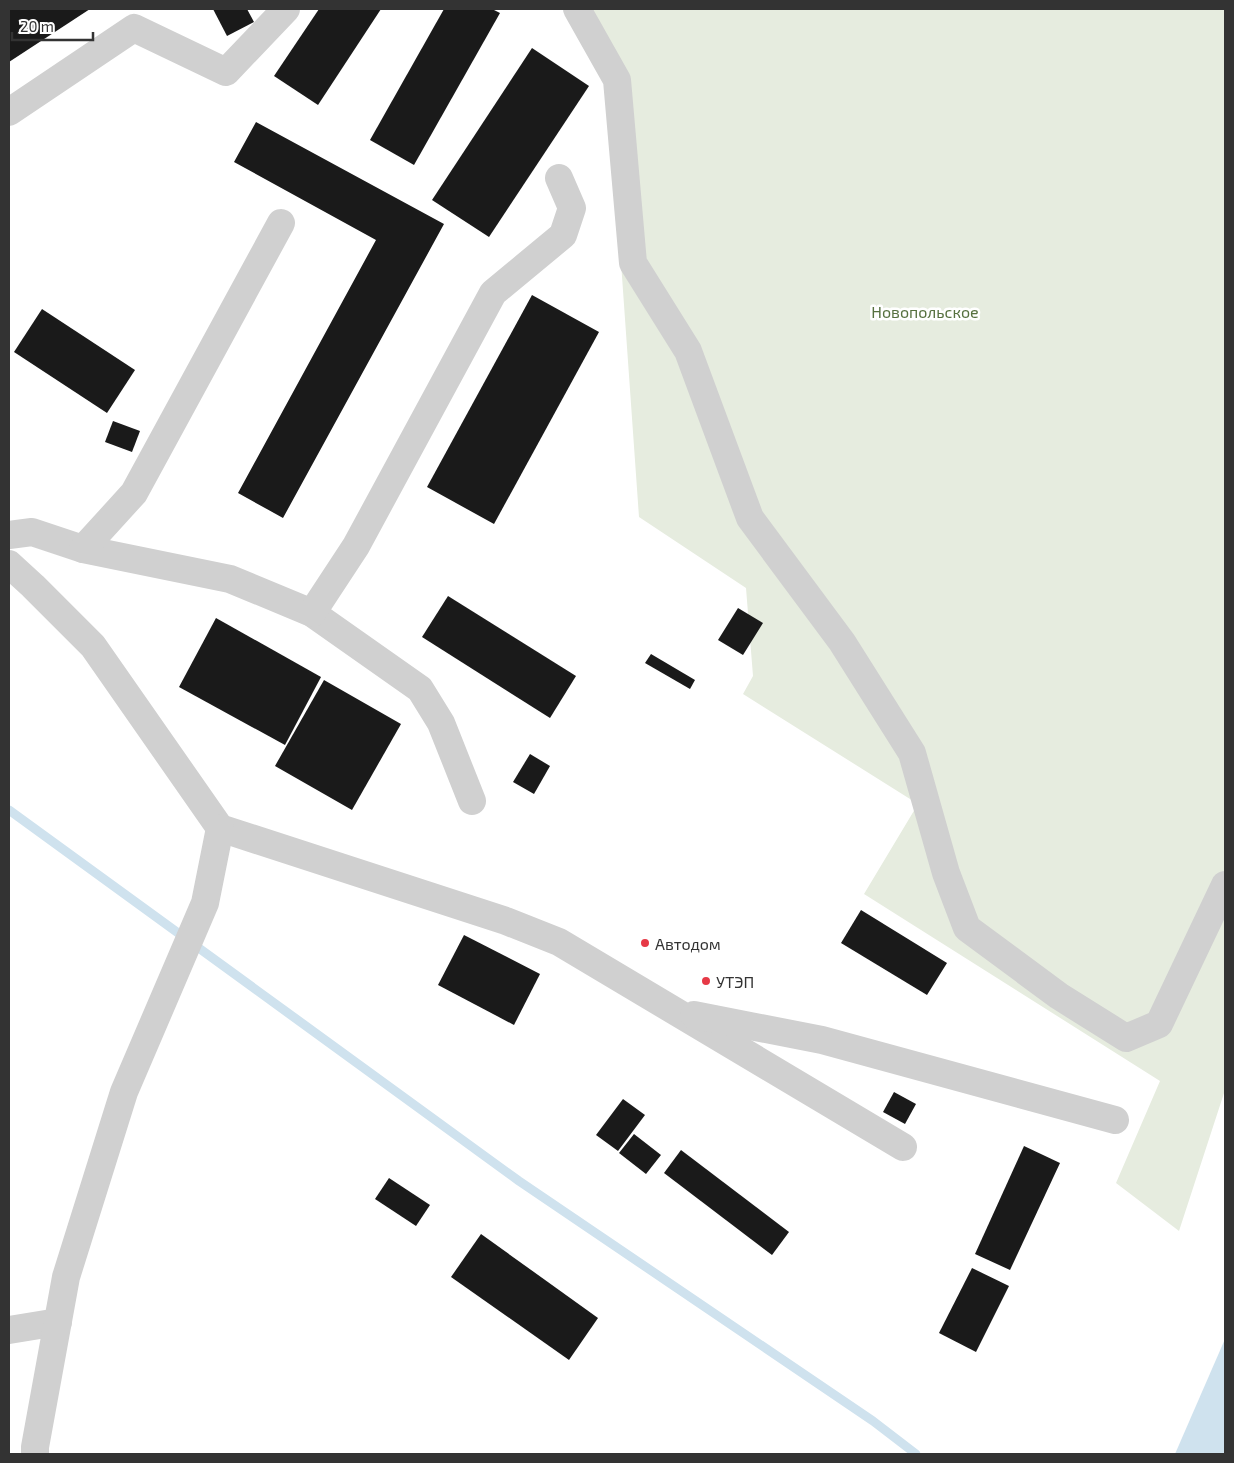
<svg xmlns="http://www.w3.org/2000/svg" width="1234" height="1463" font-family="'Exo 2',sans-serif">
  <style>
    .green { fill: #e6ecdf }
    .water { fill: #cfe2ee }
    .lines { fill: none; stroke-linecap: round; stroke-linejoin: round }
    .stream { stroke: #cfe2ee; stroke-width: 9 }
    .building { fill: #1a1a1a }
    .minor { stroke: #d0d0d0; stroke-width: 28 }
    .poi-dot { fill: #e63946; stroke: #fff; stroke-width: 2 }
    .labels { text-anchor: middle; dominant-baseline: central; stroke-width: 5; stroke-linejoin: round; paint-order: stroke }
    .park-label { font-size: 16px; fill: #56703f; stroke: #fff }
    .poi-label { font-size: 16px; fill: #333; stroke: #fff; text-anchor: start }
  </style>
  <rect width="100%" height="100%" fill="#fff"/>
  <!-- green -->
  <path class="green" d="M585,9H1225V1090L1179,1231L1116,1183L1160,1081L864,894L918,804L743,694L753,676L746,588L639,517L606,50Z"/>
  <!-- water -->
  <path class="water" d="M1225,1339V1454H1175Z"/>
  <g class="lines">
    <!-- stream -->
    <path class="stream" d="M9,810L519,1181L873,1421L916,1454"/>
  </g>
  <!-- building -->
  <g class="building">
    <path d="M9,9H90L9,62Z"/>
    <path d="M213,9H247L254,22L227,36Z"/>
    <path d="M319,9H381L318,105L274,76Z"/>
    <path d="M444,9H492L500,13L414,165L370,140Z"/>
    <path d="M532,48L589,86L489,237L432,200Z"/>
    <path d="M256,122L444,224L283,518L238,493L376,240L234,162Z"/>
    <path d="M532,295L599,332L494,524L427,487Z"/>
    <path d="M42,309L135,370L107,413L14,352Z"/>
    <path d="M113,421L140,431L132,452L105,442Z"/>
    <path d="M448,596L576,676L550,718L422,637Z"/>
    <path d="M738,608L763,623L743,655L718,640Z"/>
    <path d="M216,618L321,677L285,745L179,687Z"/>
    <path d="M651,654L695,680L690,689L645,663Z"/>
    <path d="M324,680L401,724L352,810L275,766Z"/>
    <path d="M530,754L550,766L534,794L513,782Z"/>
    <path d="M861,910L947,963L927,995L841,943Z"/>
    <path d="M464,935L540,974L514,1025L438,985Z"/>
    <path d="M894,1092L916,1104L905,1124L883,1112Z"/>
    <path d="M623,1099L645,1115L618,1151L596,1135Z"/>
    <path d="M634,1134L661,1155L646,1174L619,1153Z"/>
    <path d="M1024,1146L1060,1163L1010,1270L975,1254Z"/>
    <path d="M681,1150L789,1232L772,1255L664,1173Z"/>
    <path d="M389,1178L430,1205L416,1226L375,1199Z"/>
    <path d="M481,1234L598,1318L569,1360L451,1277Z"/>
    <path d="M972,1268L1009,1286L976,1352L939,1333Z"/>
  </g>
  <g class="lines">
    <!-- minor -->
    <g class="minor">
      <path d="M577,9L617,80L633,263L688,351L750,518L842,642L912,753L946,873L967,928L1059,996L1126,1038L1159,1024L1225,885"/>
      <path d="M9,112L134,28L226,72L286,9"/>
      <path d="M9,535L32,532L83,549L230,579L312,613L420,689L441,723L472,801"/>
      <path d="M83,549L134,493L281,223"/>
      <path d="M9,564L33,586L93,646L220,828L506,921L559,942L903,1147"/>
      <path d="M312,613L356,546L493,293L563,235L572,208L559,178"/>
      <path d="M694,1015L822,1040L1115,1120"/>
      <path d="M9,1330L58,1322"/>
      <path d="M35,1454V1447L66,1277L124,1092L205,903L220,828"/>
    </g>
  </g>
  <!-- markers -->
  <g class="poi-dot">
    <circle cx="645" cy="943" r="5"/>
    <circle cx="706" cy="981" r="5"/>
  </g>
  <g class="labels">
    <!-- park labels -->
    <g class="park-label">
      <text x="925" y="311">Новопольское</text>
    </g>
    <!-- poi labels -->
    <g class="poi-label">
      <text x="655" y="943">Автодом</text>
      <text x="716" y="981">УТЭП</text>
    </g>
  </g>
  <!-- border -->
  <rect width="1234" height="1463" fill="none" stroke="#333333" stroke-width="20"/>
  <!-- scale -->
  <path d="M12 32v8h81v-8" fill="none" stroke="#333333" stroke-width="2.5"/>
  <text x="20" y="32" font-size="15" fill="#333333" stroke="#ffffff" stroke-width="4" paint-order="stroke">20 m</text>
</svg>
